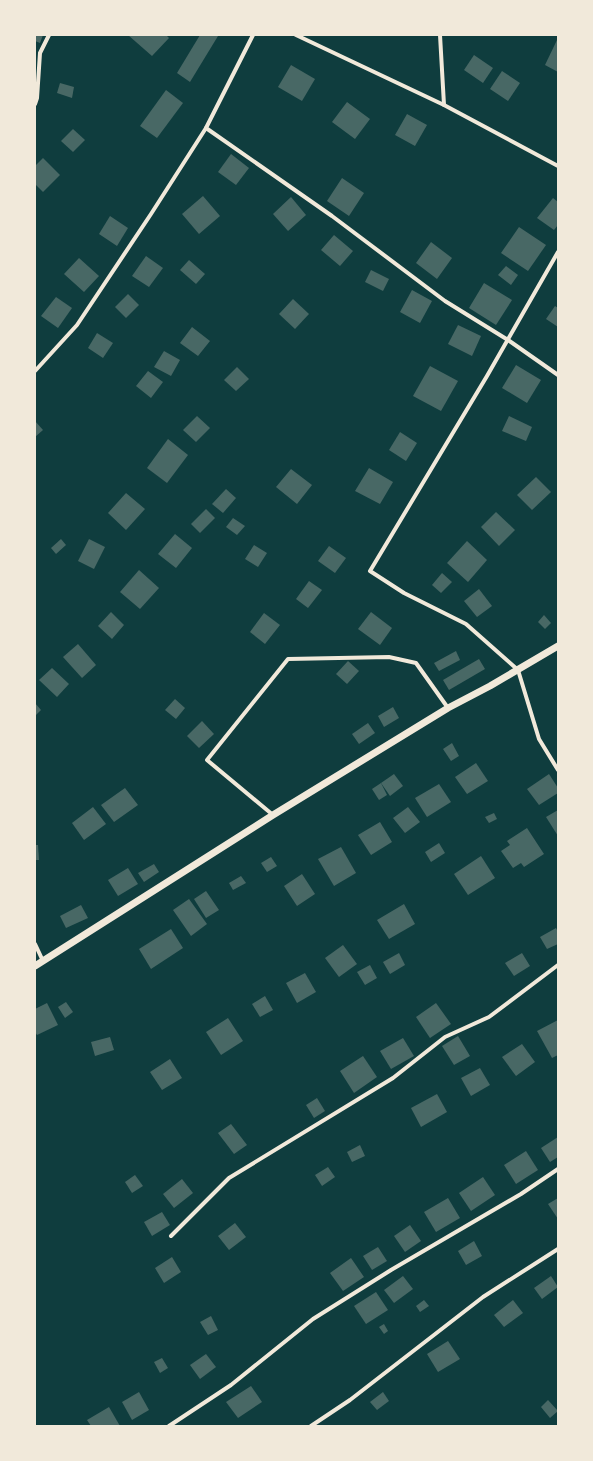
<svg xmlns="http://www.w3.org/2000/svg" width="593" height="1461" font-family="'Fira Sans',sans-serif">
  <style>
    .building { fill: #486865 }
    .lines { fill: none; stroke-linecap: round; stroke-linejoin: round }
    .minor { stroke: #f1e9da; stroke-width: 4 }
    .tertiary { stroke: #f1e9da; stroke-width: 7 }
  </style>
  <rect width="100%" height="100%" fill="#0f3d3e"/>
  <!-- building -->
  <g class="building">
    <path d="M35,35H43L40,43L35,41Z"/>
    <path d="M128,35H166L169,38L152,56Z"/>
    <path d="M200,35L218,36L190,82L177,73Z"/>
    <path d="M557,40L558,41V72L545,65Z"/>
    <path d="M474,55L493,68L483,83L464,70Z"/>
    <path d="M291,65L315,79L302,101L278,87Z"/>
    <path d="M502,71L520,83L508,101L490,89Z"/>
    <path d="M60,83L74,87L72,98L57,93Z"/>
    <path d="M166,90L183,103L157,138L140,126Z"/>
    <path d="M347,102L370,119L355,139L332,122Z"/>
    <path d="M407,114L427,125L415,146L395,135Z"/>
    <path d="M73,129L85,140L73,152L61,141Z"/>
    <path d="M231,154L249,168L236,185L218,172Z"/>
    <path d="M43,158L60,175L43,192L35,184V166Z"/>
    <path d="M342,178L364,193L349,216L327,201Z"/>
    <path d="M203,196L220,216L199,234L182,214Z"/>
    <path d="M291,197L306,215L288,231L273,214Z"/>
    <path d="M553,198L558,202V225L554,230L537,218Z"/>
    <path d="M110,216L128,228L117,246L99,234Z"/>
    <path d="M519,227L546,245L528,271L501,253Z"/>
    <path d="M334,235L353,251L340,266L321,250Z"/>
    <path d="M431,242L452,258L437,279L416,263Z"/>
    <path d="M146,256L163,268L149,287L132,276Z"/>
    <path d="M79,258L99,276L84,292L64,274Z"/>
    <path d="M189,260L205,274L196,284L180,270Z"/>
    <path d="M506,266L518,275L511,285L498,275Z"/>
    <path d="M371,270L389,279L383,291L365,282Z"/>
    <path d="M484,283L512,300L496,325L469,308Z"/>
    <path d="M412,290L432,301L420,323L400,312Z"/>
    <path d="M128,294L139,305L126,318L115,307Z"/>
    <path d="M56,297L72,308L58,328L41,316Z"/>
    <path d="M293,299L309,314L295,329L279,314Z"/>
    <path d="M555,306L558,308V327L546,319Z"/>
    <path d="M458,325L481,336L472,356L448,344Z"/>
    <path d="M192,327L210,341L198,356L180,343Z"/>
    <path d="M97,333L113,343L103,358L88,348Z"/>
    <path d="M164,351L180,360L171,376L154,367Z"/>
    <path d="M516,365L541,380L527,403L502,388Z"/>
    <path d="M430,366L458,381L441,411L413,396Z"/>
    <path d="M237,367L249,379L236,391L224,380Z"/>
    <path d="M148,371L163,382L151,398L136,386Z"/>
    <path d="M197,416L210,428L196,442L183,430Z"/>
    <path d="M509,416L532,427L526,441L502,431Z"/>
    <path d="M35,421L43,430L35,437Z"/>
    <path d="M400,432L417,443L406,461L389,450Z"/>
    <path d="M168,439L188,455L167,483L147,468Z"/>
    <path d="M369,468L393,482L380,504L355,491Z"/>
    <path d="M291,469L312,485L297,504L276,487Z"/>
    <path d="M536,477L551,492L532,510L517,495Z"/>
    <path d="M226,489L236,498L223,513L212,504Z"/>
    <path d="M126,493L145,509L126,530L108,513Z"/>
    <path d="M206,509L215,518L200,533L191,524Z"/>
    <path d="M496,512L515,530L499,546L481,527Z"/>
    <path d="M233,518L245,526L237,535L226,527Z"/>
    <path d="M175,534L192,548L176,568L158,554Z"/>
    <path d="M61,539L66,545L56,554L51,548Z"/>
    <path d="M89,539L105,547L94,569L78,561Z"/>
    <path d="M467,541L487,560L468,582L447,563Z"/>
    <path d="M254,545L267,553L258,567L245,559Z"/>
    <path d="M329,546L346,558L335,573L318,561Z"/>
    <path d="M139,570L159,588L140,609L120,592Z"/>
    <path d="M442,573L452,582L441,593L432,585Z"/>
    <path d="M309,581L322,590L308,608L296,599Z"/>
    <path d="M479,589L492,606L477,617L464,601Z"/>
    <path d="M111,612L124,625L112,639L98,626Z"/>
    <path d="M371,612L392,628L380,645L358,629Z"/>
    <path d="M264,613L280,625L265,644L250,632Z"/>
    <path d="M544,615L551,623L545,629L538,622Z"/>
    <path d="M78,644L96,665L82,678L63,657Z"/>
    <path d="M456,651L460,660L439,671L434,663Z"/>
    <path d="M479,659L485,669L449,690L443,680Z"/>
    <path d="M348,661L359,671L347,684L336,674Z"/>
    <path d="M52,668L69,684L57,697L39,680Z"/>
    <path d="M175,699L185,708L176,719L165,710Z"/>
    <path d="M35,703L41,710L35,716Z"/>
    <path d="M393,707L399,718L384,727L378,716Z"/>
    <path d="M202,721L214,734L199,748L187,736Z"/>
    <path d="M368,723L375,733L359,744L352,734Z"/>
    <path d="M452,743L459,756L451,761L443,749Z"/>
    <path d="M476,763L488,781L467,794L455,777Z"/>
    <path d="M394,774L403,786L390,796L381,783Z"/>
    <path d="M549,774L558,788V793L539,805L527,789Z"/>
    <path d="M381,783L387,795L379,800L372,789Z"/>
    <path d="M439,784L451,802L427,817L415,798Z"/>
    <path d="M125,788L138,805L114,822L101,805Z"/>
    <path d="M93,807L106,824L84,840L72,823Z"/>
    <path d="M408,807L420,822L405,833L393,818Z"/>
    <path d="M558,810V836L546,817Z"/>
    <path d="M494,813L497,819L489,823L485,817Z"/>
    <path d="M380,822L392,842L371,855L358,835Z"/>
    <path d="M527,828L544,854L524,867L521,863L513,868L501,851L510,845L507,841Z"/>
    <path d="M439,843L445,853L431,862L425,852Z"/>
    <path d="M35,845H38L39,860H35Z"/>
    <path d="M341,847L356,873L334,886L318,859Z"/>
    <path d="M481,856L495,878L468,895L454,874Z"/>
    <path d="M271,857L277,866L267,872L261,863Z"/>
    <path d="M154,864L159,872L144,882L138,873Z"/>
    <path d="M128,868L138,884L118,896L108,880Z"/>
    <path d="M302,874L315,894L297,906L284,886Z"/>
    <path d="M241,876L246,883L233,890L229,883Z"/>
    <path d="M206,891L219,910L206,918L194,899Z"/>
    <path d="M189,899L207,924L191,936L173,910Z"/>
    <path d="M404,904L415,924L389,939L377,920Z"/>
    <path d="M81,905L88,918L66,928L60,916Z"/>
    <path d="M556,928L558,932V944L547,949L540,937Z"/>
    <path d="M171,929L183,948L151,969L139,949Z"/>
    <path d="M343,945L357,964L339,977L325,958Z"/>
    <path d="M399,953L405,965L390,974L383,962Z"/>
    <path d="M522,953L530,966L514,976L505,963Z"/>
    <path d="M370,965L377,978L365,985L357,972Z"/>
    <path d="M305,973L316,992L297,1003L286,983Z"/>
    <path d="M265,996L273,1010L260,1017L252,1004Z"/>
    <path d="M66,1002L73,1012L65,1018L58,1007Z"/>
    <path d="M47,1003L58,1025L37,1035L35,1032V1009Z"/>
    <path d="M436,1003L451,1024L430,1038L416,1017Z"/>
    <path d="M228,1018L243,1041L221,1055L206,1032Z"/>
    <path d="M558,1020V1055L552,1058L537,1031Z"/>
    <path d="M458,1036L470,1056L454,1065L442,1046Z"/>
    <path d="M110,1037L114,1050L95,1056L91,1042Z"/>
    <path d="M403,1038L414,1056L391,1069L380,1051Z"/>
    <path d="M522,1044L535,1062L516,1076L502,1057Z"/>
    <path d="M363,1056L377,1077L354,1093L340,1071Z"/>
    <path d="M170,1059L182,1078L162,1090L150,1072Z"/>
    <path d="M480,1068L490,1085L471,1096L461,1078Z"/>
    <path d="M437,1094L447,1112L421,1127L411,1108Z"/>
    <path d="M317,1098L325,1111L314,1118L306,1105Z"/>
    <path d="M231,1124L247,1145L234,1154L218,1133Z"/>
    <path d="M558,1137V1157L550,1162L541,1148Z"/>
    <path d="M360,1145L365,1156L352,1162L347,1152Z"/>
    <path d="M526,1151L538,1170L516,1184L504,1165Z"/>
    <path d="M328,1167L335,1177L322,1186L315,1175Z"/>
    <path d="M135,1175L143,1186L132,1193L125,1182Z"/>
    <path d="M483,1177L495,1195L471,1211L459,1193Z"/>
    <path d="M182,1179L193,1193L174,1208L163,1194Z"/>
    <path d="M448,1198L460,1218L436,1232L424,1212Z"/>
    <path d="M558,1198V1219L548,1204Z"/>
    <path d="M162,1212L170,1225L152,1236L144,1222Z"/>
    <path d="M235,1223L246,1237L229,1250L218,1236Z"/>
    <path d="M410,1225L421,1241L405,1252L394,1236Z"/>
    <path d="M474,1241L482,1256L466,1265L458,1251Z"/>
    <path d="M378,1247L387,1261L372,1270L363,1256Z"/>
    <path d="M172,1257L181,1272L164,1283L155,1268Z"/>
    <path d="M351,1258L364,1277L343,1291L330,1273Z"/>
    <path d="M403,1276L413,1289L394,1303L384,1290Z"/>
    <path d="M551,1276L558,1287L542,1299L534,1288Z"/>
    <path d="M376,1292L388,1310L366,1324L354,1306Z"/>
    <path d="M424,1300L429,1306L420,1312L416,1306Z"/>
    <path d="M513,1300L523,1313L504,1327L494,1315Z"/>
    <path d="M211,1316L218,1330L208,1335L200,1322Z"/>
    <path d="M384,1324L388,1331L384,1334L379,1327Z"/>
    <path d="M448,1341L460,1359L438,1372L427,1354Z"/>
    <path d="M206,1354L216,1367L200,1379L190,1365Z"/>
    <path d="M162,1358L168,1368L160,1373L154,1362Z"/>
    <path d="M251,1386L262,1402L238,1418L226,1402Z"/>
    <path d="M139,1392L149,1410L132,1420L122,1402Z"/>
    <path d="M383,1392L389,1401L377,1410L370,1402Z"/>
    <path d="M548,1400L558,1411L550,1418L541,1407Z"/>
    <path d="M109,1407L120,1426H91L87,1420Z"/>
  </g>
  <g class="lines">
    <!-- minor -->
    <g class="minor">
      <path d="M253,35L206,128L332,216L445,301L508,340L558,375"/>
      <path d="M296,35L444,105L558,166"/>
      <path d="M440,35L444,105"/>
      <path d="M35,104L37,98L40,53L49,35"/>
      <path d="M558,252L487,376L370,571L404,593L466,624L518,670L539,739L558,770"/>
      <path d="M35,371L77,325L151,214L206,128"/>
      <path d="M273,815L207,760L288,659L389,657L416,663L448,708"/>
      <path d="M35,944L43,961"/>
      <path d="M171,1236L229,1178L393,1078L445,1037L489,1017L558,965"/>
      <path d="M169,1426L231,1385L313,1319L391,1270L521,1194L558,1169"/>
      <path d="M311,1426L350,1400L483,1297L558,1249"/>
    </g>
    <!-- tertiary -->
    <path class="tertiary" d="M35,966L273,815L448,708L490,686L558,646"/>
  </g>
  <!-- border -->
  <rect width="593" height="1461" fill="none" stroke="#f1e9da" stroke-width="72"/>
</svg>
